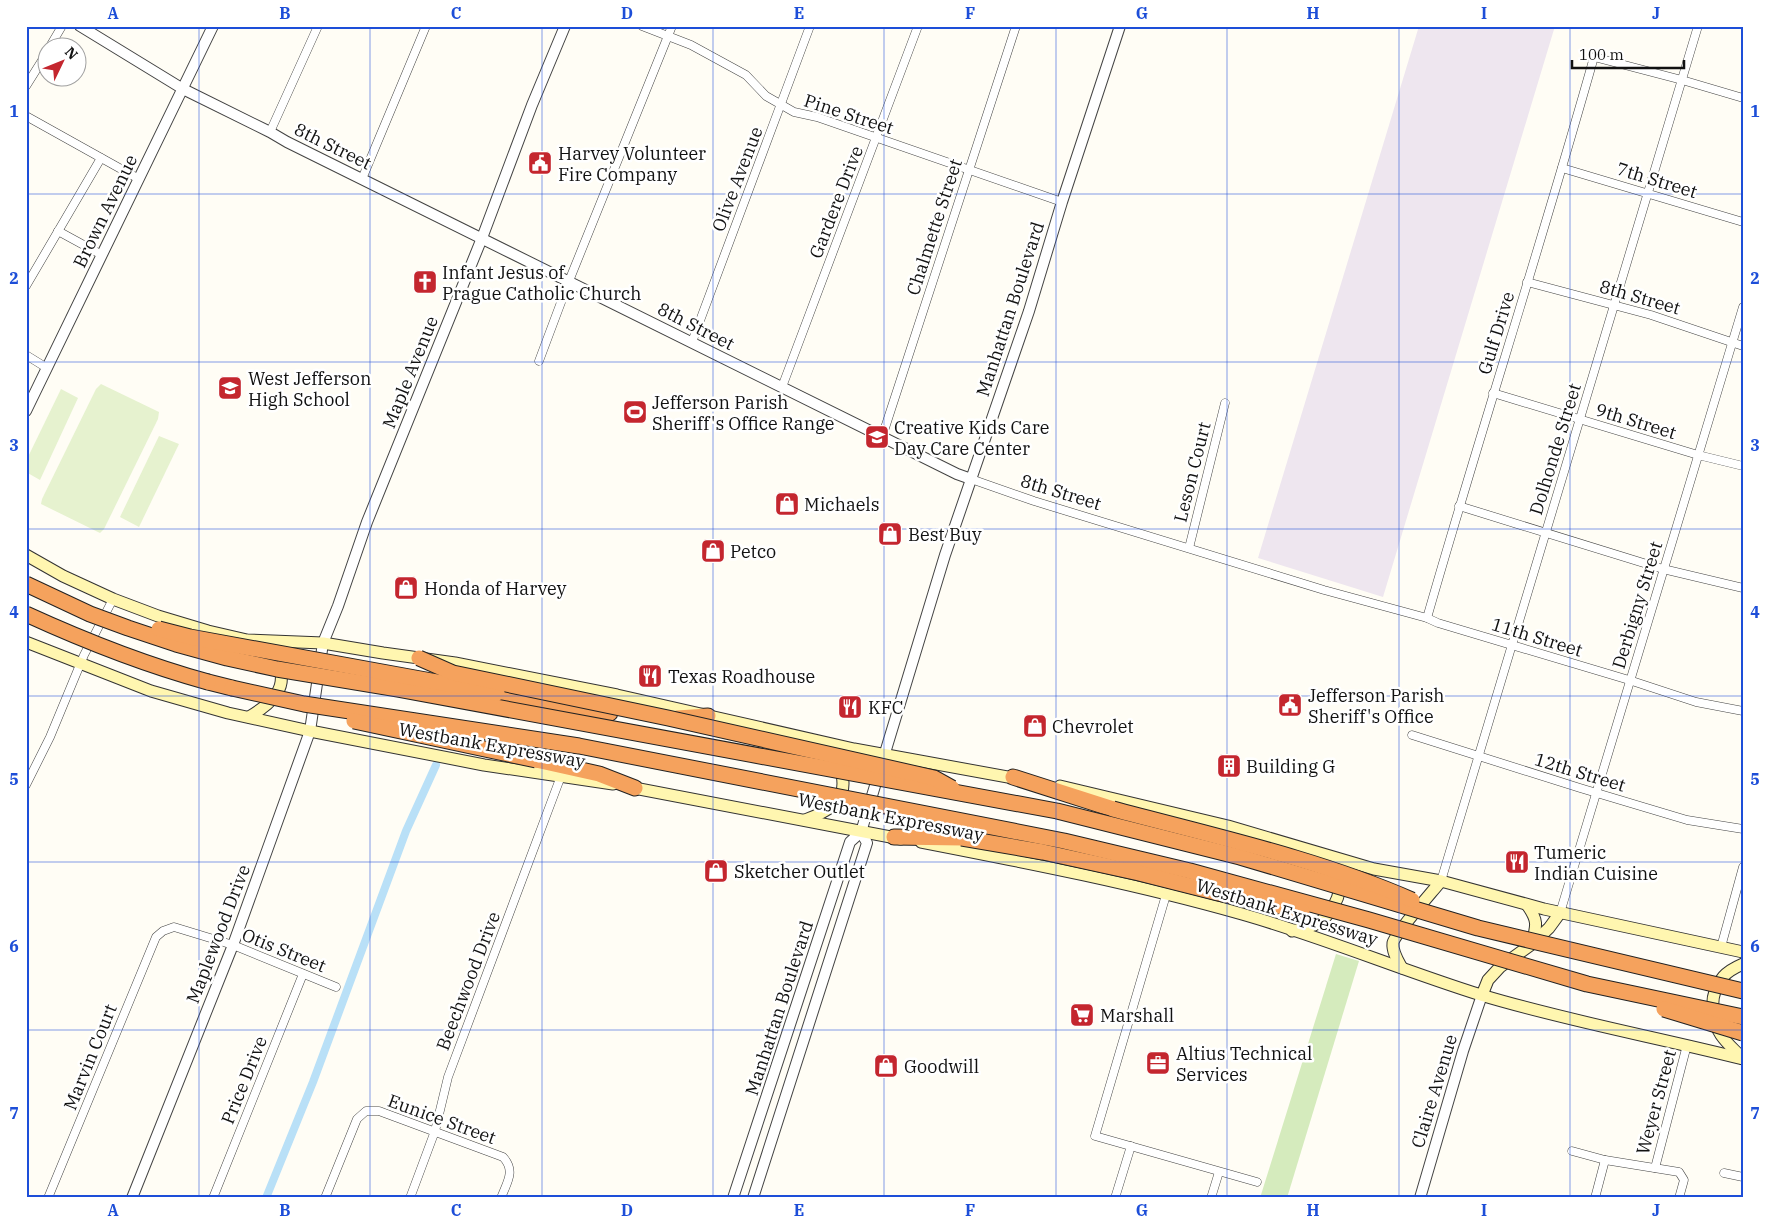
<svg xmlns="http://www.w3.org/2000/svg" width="1769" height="1224" font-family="'IBM Plex Serif',serif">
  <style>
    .industrial { fill: #eee6ef }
    .grass { fill: #d5ebbd }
    .pitch { fill: #e6f2cf }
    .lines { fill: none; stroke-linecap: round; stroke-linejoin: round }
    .canal { stroke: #b9e0f7; stroke-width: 8 }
    .minor-casing { stroke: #444; stroke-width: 9 }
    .tertiary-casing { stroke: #444; stroke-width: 12 }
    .secondary-casing { stroke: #333; stroke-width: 13 }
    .motorway-casing { stroke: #222; stroke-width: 17 }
    .minor { stroke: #fff; stroke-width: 8 }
    .tertiary { stroke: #fff; stroke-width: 10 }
    .secondary { stroke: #fff6b0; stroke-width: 11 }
    .motorway { stroke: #f5a25d; stroke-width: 15 }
    .motorway-bridge-casing { stroke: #222; stroke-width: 17; stroke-linecap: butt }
    .motorway-bridge { stroke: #f5a25d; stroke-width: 15 }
    .grid { fill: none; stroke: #1d4ed8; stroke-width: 1; stroke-opacity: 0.55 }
    .labels { text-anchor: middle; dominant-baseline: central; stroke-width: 5; stroke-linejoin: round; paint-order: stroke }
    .street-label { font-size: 18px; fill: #111; stroke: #fff }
    .poi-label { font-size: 18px; fill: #111; stroke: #fff; text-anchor: start }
    .neatline { fill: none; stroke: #1d4ed8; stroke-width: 2 }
    .grid-label { font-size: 16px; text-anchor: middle; font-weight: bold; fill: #1d4ed8 }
  </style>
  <rect width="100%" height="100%" fill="#fffdf5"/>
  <!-- industrial -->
  <path class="industrial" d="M1419,26H1555L1383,597L1258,558Z"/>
  <!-- grass -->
  <path class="grass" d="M1336,954L1359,961L1287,1198H1260Z"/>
  <!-- pitch -->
  <g class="pitch">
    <path d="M101,384L159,412L158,419L104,529L100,533L41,504L42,499L96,389Z"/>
    <path d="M61,389L78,398L40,480L26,472V461Z"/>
    <path d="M159,436L179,444L139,527L120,517Z"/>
  </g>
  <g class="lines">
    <!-- canal -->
    <path class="canal" d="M266,1198L313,1082L406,831L436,765"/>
    <defs>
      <g id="minor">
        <path d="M642,26L691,45L746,75L766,96L794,112L817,117L1062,202"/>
        <path d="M49,48L62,26"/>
        <path d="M26,86L48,51"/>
        <path d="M26,116L139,179"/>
        <path d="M270,132L318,26"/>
        <path d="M1562,168L1743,222"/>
        <path d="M362,179L426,26"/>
        <path d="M58,231L102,255"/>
        <path d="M1527,282L1651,315L1743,346"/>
        <path d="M26,286L101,158"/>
        <path d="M692,342L810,26"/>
        <path d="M26,355L47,368"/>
        <path d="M539,361L569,281L672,26"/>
        <path d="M782,387L918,26"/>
        <path d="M1493,393L1698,455L1743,466"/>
        <path d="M882,437L1016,26"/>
        <path d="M971,479L1034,501L1324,590L1427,618L1438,623L1629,680L1696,702L1743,711"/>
        <path d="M1459,506L1663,569L1743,588"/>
        <path d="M1189,548L1225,403"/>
        <path d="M1427,618C1481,430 1541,245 1594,57L1682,80L1743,98"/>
        <path d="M1412,735L1580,788L1687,820L1743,829"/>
        <path d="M26,785L50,737L84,655L113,599"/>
        <path d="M1441,881L1698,26"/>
        <path d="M1166,895L1095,1136L1257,1182"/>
        <path d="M1560,913L1743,307"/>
        <path d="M1721,947L1743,867"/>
        <path d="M1572,1151L1605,1160L1679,1172L1684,1180L1679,1198"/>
        <path d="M1655,1168L1687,1045"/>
        <path d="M1724,1173L1743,1177"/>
        <path d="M48,1198L156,937L163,931L174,927L233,945L336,987"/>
        <path d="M213,1198L303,974"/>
        <path d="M325,1198L357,1119L366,1111H379L503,1157C516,1171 507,1182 501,1198"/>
        <path d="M410,1198L435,1131L448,1077L561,776"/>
        <path d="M1115,1198L1131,1146"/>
        <path d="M1211,1198L1219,1172"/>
        <path d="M1595,1198L1605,1160"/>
      </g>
      <g id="tertiary">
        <path d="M80,26L183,89L270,132L287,142L957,474L971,479"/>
        <path d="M26,411L213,26"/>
        <path d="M132,1198L233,945L310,731L323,643L338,606L367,522L482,238L532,105L565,26"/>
        <path d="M733,1198L850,842L861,832L945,555L1029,311L1062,202L1120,26"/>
        <path d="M753,1198L867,843L861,832"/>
        <path d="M1420,1198L1463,1051L1482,995"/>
      </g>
      <g id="secondary">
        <path d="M26,555L63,576L113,599L158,616L208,631L247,640L323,643L383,653L455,663L617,695L854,749L1019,779"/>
        <path d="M26,642L151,691L228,713L310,731L484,765L613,784"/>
        <path d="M249,717C259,711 271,703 277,693C286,679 280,659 269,649"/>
        <path d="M1060,786L1228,826L1374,869L1441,881L1544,909L1743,952"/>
        <path d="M629,787L901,839"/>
        <path d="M805,820C832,810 852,798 839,765"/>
        <path d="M921,842C1029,863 1137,884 1242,914C1323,937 1401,970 1481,995C1567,1021 1656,1037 1743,1059"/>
        <path d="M1527,905C1538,920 1537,925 1532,943"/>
        <path d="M1292,931C1299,929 1309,928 1316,924C1330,917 1343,895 1339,879"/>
        <path d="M1743,964C1736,967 1728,971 1723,977C1709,993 1710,1018 1721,1035C1727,1044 1736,1051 1743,1059"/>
        <path d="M1402,968C1398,961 1392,952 1393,943C1394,935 1433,891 1441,881"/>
        <path d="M1482,995L1488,980L1500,967L1532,944L1549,928L1560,913"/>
      </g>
      <g id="motorway">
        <path d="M208,682L232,688"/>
        <path d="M497,693L610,713"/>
        <path d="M677,718L708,716"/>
        <path d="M536,760L599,774L635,788"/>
        <path d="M1013,777L1113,809"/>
        <path d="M894,837L962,838"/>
      </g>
    </defs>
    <!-- minor casing -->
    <use href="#minor" class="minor-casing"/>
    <!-- tertiary casing -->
    <use href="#tertiary" class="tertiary-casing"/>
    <!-- secondary casing -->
    <use href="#secondary" class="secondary-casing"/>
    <!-- motorway casing -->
    <use href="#motorway" class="motorway-casing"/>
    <!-- minor -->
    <use href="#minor" class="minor"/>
    <!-- tertiary -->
    <use href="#tertiary" class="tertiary"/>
    <!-- secondary -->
    <use href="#secondary" class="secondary"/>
    <!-- motorway -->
    <use href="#motorway" class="motorway"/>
    <defs>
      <g id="motorway-bridge">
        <path d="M26,584L90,614L128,628L176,644L227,658L277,669L398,689L1057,811L1240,857L1478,928L1743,991"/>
        <path d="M26,614C85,641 146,665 208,682"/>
        <path d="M159,629L190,637L497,693"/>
        <path d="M419,658L453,673L668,718L934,778L952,788"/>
        <path d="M232,688L304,704L579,746L1064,841L1190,871L1369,920L1587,984L1743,1017"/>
        <path d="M354,721L536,760"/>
        <path d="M1113,809C1213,836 1316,858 1412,900"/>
        <path d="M962,838L1043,852L1139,873L1218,893L1302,911"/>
        <path d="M1664,1009L1743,1033"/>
      </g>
    </defs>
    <!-- motorway-bridge casing -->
    <use href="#motorway-bridge" class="motorway-bridge-casing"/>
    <!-- motorway-bridge -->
    <use href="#motorway-bridge" class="motorway-bridge"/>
  </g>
  <!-- grid -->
  <path class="grid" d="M199,26V1198M370,26V1198M542,26V1198M713,26V1198M884,26V1198M1056,26V1198M1227,26V1198M1399,26V1198M1570,26V1198M26,194H1743M26,362H1743M26,529H1743M26,696H1743M26,862H1743M26,1030H1743"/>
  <!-- icons -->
  <defs>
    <symbol id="civic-square" viewBox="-11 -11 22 22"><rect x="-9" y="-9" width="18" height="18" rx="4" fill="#c4262e" stroke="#fff"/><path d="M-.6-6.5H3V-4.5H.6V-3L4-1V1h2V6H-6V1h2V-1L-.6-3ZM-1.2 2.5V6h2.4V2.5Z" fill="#fff"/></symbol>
    <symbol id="church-square" viewBox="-11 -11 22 22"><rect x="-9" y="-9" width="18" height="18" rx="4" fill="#c4262e" stroke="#fff"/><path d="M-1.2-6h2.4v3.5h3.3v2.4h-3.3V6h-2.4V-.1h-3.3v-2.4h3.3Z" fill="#fff"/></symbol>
    <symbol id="school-square" viewBox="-11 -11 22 22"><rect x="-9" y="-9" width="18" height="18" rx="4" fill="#c4262e" stroke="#fff"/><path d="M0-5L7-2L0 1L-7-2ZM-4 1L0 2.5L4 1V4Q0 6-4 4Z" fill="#fff"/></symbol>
    <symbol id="stadium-square" viewBox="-11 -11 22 22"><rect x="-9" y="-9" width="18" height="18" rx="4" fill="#c4262e" stroke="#fff"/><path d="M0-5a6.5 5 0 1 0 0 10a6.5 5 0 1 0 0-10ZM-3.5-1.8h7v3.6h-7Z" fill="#fff"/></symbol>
    <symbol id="shop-square" viewBox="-11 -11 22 22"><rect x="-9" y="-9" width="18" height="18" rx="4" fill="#c4262e" stroke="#fff"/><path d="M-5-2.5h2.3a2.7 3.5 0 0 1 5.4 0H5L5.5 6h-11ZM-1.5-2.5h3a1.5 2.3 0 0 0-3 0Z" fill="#fff"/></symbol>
    <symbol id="restaurant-square" viewBox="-11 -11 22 22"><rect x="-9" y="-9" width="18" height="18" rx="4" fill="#c4262e" stroke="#fff"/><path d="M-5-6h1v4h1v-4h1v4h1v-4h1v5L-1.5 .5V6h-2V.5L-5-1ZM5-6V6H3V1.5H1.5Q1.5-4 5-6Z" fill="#fff"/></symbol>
    <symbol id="building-square" viewBox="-11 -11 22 22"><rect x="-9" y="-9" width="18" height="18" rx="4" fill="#c4262e" stroke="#fff"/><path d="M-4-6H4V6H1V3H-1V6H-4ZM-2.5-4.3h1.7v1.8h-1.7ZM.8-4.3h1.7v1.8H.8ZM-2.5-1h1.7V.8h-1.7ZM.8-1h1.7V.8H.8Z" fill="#fff"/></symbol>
    <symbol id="supermarket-square" viewBox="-11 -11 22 22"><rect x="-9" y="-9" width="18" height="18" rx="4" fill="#c4262e" stroke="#fff"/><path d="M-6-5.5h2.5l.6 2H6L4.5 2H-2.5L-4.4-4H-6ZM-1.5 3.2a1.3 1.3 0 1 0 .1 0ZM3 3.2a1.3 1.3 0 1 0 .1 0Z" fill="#fff"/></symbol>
    <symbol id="office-square" viewBox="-11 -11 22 22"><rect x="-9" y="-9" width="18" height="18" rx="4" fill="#c4262e" stroke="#fff"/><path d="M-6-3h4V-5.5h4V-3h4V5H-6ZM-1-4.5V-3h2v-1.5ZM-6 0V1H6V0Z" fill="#fff"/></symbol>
  </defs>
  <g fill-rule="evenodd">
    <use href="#civic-square" x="526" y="149" width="28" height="28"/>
    <use href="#church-square" x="411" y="268" width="28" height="28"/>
    <use href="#school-square" x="216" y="374" width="28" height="28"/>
    <use href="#stadium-square" x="621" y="398" width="28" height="28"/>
    <use href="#school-square" x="863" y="423" width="28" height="28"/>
    <use href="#shop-square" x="773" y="490" width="28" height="28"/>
    <use href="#shop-square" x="876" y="520" width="28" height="28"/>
    <use href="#shop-square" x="699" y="537" width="28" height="28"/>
    <use href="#shop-square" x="392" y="574" width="28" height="28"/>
    <use href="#restaurant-square" x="636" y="662" width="28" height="28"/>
    <use href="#civic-square" x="1276" y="691" width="28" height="28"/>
    <use href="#restaurant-square" x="836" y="693" width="28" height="28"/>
    <use href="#shop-square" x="1021" y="712" width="28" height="28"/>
    <use href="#building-square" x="1215" y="752" width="28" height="28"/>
    <use href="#restaurant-square" x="1503" y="848" width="28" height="28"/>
    <use href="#shop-square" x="702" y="857" width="28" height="28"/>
    <use href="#supermarket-square" x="1068" y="1001" width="28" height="28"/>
    <use href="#office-square" x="1144" y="1049" width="28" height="28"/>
    <use href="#shop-square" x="872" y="1052" width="28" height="28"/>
  </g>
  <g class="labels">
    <!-- street labels -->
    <g class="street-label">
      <text transform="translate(849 114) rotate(18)">Pine Street</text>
      <text transform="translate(333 146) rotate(26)">8th Street</text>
      <text transform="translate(737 179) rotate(-69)">Olive Avenue</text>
      <text transform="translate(1657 180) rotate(17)">7th Street</text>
      <text transform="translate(836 202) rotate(-69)">Gardere Drive</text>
      <text transform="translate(105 211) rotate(-64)">Brown Avenue</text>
      <text transform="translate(934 227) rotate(-72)">Chalmette Street</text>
      <text transform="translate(1640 297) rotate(16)">8th Street</text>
      <text transform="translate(1010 309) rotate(-72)">Manhattan Boulevard</text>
      <text transform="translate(696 326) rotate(27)">8th Street</text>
      <text transform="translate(1496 333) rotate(-73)">Gulf Drive</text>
      <text transform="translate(410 372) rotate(-68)">Maple Avenue</text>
      <text transform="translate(1636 421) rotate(17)">9th Street</text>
      <text transform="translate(1555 449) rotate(-73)">Dolhonde Street</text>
      <text transform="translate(1192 472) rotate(-76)">Leson Court</text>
      <text transform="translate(1061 492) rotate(17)">8th Street</text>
      <text transform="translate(1637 605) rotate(-73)">Derbigny Street</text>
      <text transform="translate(1537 637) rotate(17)">11th Street</text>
      <text transform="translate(492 745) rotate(10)">Westbank Expressway</text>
      <text transform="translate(1580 772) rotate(17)">12th Street</text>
      <text transform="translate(891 817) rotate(11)">Westbank Expressway</text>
      <text transform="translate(1287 912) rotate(17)">Westbank Expressway</text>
      <text transform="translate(218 934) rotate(-69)">Maplewood Drive</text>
      <text transform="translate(284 950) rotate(22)">Otis Street</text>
      <text transform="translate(468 981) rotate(-69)">Beechwood Drive</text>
      <text transform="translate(779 1008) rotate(-72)">Manhattan Boulevard</text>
      <text transform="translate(90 1057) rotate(-68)">Marvin Court</text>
      <text transform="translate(244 1080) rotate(-68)">Price Drive</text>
      <text transform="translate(1434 1091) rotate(-73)">Claire Avenue</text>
      <text transform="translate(1656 1102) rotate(-75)">Weyer Street</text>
      <text transform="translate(442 1119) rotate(20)">Eunice Street</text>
    </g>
    <!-- poi labels -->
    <g class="poi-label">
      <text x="558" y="153">Harvey Volunteer<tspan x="558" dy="21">Fire Company</tspan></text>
      <text x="442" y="272">Infant Jesus of<tspan x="442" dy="21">Prague Catholic Church</tspan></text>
      <text x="248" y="378">West Jefferson<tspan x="248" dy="21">High School</tspan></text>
      <text x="652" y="402">Jefferson Parish<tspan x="652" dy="21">Sheriff's Office Range</tspan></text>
      <text x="894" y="427">Creative Kids Care<tspan x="894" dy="21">Day Care Center</tspan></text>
      <text x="804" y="504">Michaels</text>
      <text x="908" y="534">Best Buy</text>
      <text x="730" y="551">Petco</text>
      <text x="424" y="588">Honda of Harvey</text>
      <text x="668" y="676">Texas Roadhouse</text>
      <text x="1308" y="695">Jefferson Parish<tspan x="1308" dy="21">Sheriff's Office</tspan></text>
      <text x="868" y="707">KFC</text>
      <text x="1052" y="726">Chevrolet</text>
      <text x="1246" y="766">Building G</text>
      <text x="1534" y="852">Tumeric<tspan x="1534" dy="21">Indian Cuisine</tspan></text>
      <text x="734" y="871">Sketcher Outlet</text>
      <text x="1100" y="1015">Marshall</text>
      <text x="1176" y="1053">Altius Technical<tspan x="1176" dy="21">Services</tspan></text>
      <text x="904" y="1066">Goodwill</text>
    </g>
  </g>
  <!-- border -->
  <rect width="1769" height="1224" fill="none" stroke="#ffffff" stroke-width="55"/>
  <!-- north arrow -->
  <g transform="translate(62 62) rotate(47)"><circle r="24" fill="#ffffff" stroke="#a0a0a0"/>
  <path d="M0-4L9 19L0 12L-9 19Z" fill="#c4262e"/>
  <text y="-8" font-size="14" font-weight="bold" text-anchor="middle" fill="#111111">N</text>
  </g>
  <!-- scale -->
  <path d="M1572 60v8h112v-8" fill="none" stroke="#111111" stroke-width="2.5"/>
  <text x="1579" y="60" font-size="15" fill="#111111" stroke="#ffffff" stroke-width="4" paint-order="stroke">100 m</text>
  <rect x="28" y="28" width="1714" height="1168" class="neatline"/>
  <g class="grid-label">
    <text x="113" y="19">A</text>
    <text x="285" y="19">B</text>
    <text x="456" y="19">C</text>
    <text x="627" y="19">D</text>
    <text x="799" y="19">E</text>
    <text x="970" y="19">F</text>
    <text x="1142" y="19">G</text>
    <text x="1313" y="19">H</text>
    <text x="1484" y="19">I</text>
    <text x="1656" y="19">J</text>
    <text x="14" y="117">1</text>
    <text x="1755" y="117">1</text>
    <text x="14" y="284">2</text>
    <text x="1755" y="284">2</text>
    <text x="14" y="451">3</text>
    <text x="1755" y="451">3</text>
    <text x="14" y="618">4</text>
    <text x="1755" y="618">4</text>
    <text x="14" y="785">5</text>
    <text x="1755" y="785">5</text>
    <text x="14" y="952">6</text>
    <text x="1755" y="952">6</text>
    <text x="14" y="1119">7</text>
    <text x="1755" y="1119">7</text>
    <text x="113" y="1216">A</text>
    <text x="285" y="1216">B</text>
    <text x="456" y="1216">C</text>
    <text x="627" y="1216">D</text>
    <text x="799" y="1216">E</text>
    <text x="970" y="1216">F</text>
    <text x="1142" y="1216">G</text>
    <text x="1313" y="1216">H</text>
    <text x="1484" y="1216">I</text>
    <text x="1656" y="1216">J</text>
  </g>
</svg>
